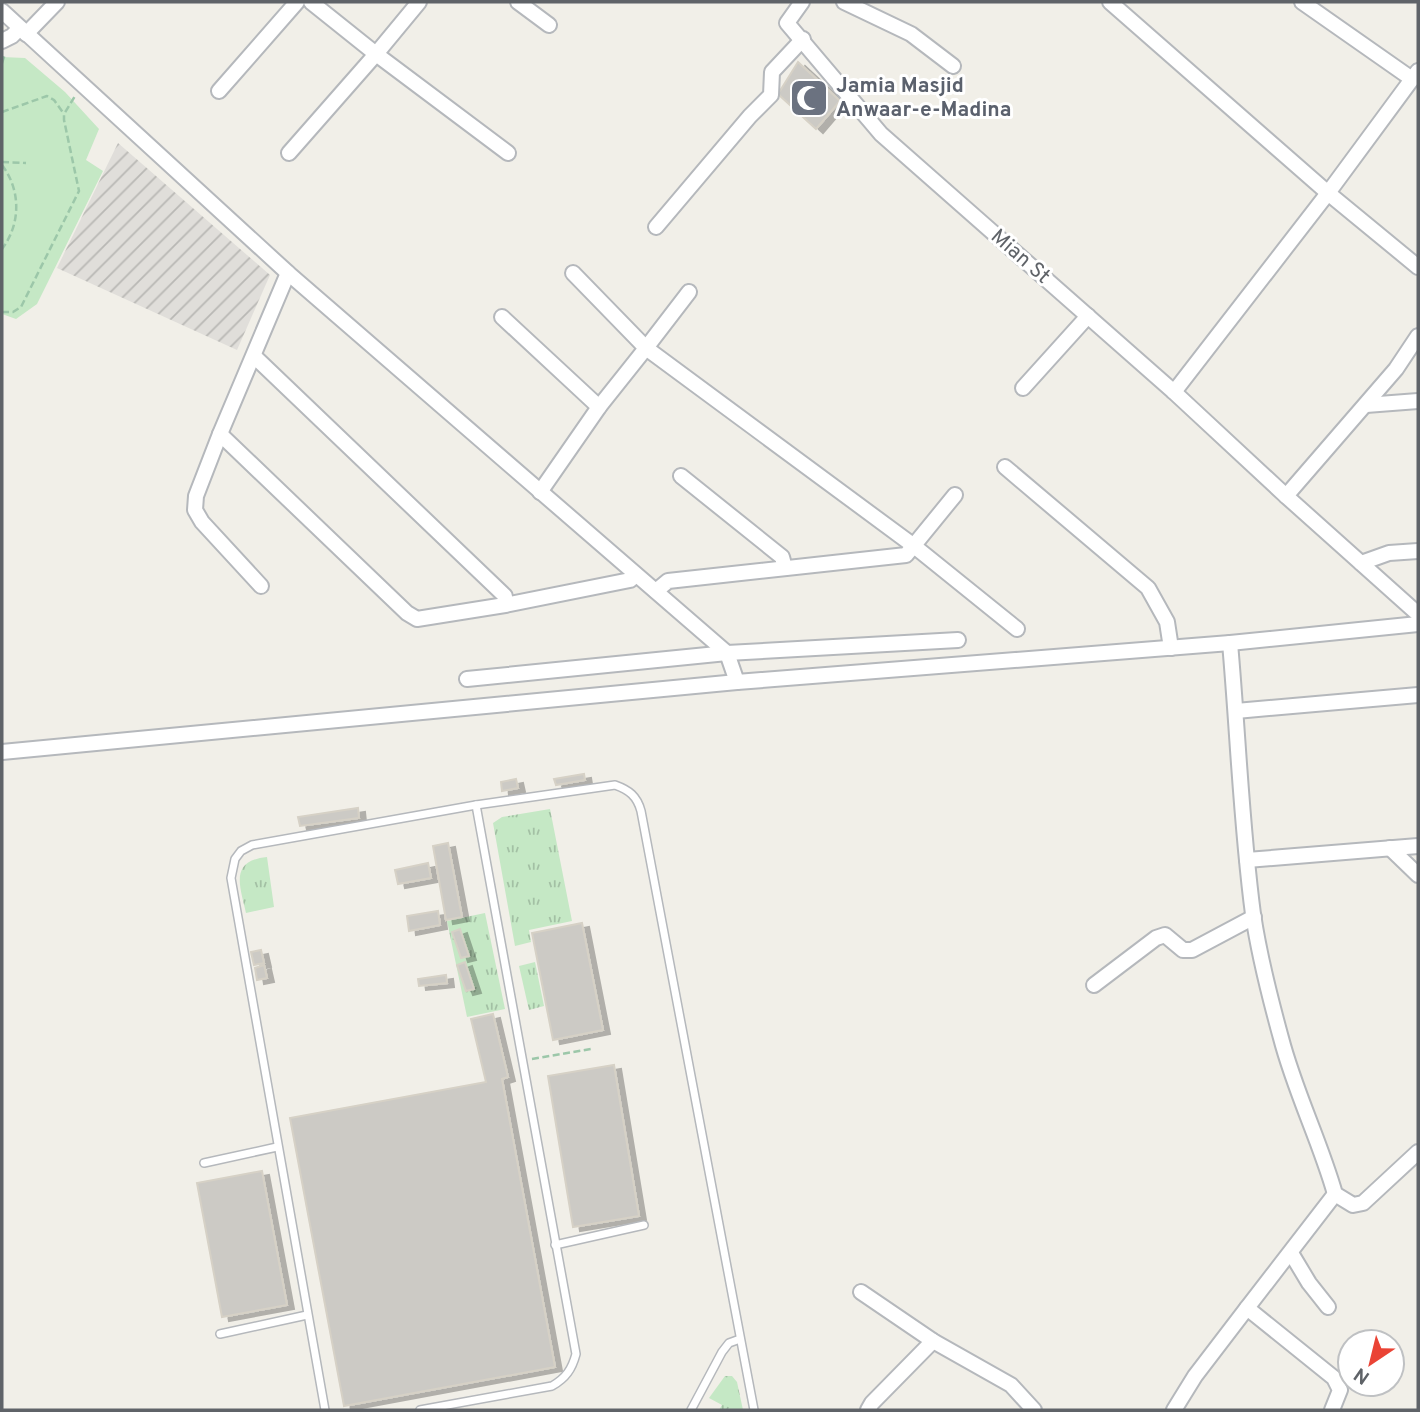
<svg xmlns="http://www.w3.org/2000/svg" width="1420" height="1412" font-family="Overpass,sans-serif">
  <style>
    .industrial { fill: url(#industrial-furrows) }
    .grass { fill: url(#grass-tufts) }
    .green { fill: #c5e8c5 }
    .building { fill: #cccac5; stroke: #d6d1c6; stroke-width: 2; filter: url(#shadow) }
    .lines { fill: none; stroke-linecap: round; stroke-linejoin: round }
    .service-casing { stroke: #b5b8bc; stroke-width: 10 }
    .minor-casing { stroke: #b5b8bc; stroke-width: 18 }
    .path { stroke: #9cc7a9; stroke-width: 2.5; stroke-dasharray: 7 3.5; stroke-linecap: butt }
    .service { stroke: #fff; stroke-width: 7 }
    .minor { stroke: #fff; stroke-width: 14 }
    .labels { text-anchor: middle; dominant-baseline: central; stroke-width: 6; stroke-linejoin: round; paint-order: stroke }
    .worship-label { font-size: 21px; font-weight: bold; fill: #5b616d; stroke: #fff; text-anchor: start }
    .street-label { font-size: 21px; fill: #5f6368; stroke: #fff }
  </style>
  <defs>
    <pattern id="industrial-furrows" width="10" height="10" patternUnits="userSpaceOnUse" patternTransform="scale(1.75)"><rect width="10" height="10" fill="#e0deda"/><path d="M-1 1l2-2M0 10L10 0M9 11l2-2" fill="none" stroke="#b9b8b5"/></pattern>
    <pattern id="grass-tufts" width="24" height="20" patternUnits="userSpaceOnUse" patternTransform="scale(1.75)"><rect width="24" height="20" fill="#c5e8c5"/><path d="M3 7l-1-3M5 7V3M7 7l1-3M15 17l-1-3M17 17v-4M19 17l1-3" fill="none" stroke="#a3c0a4"/></pattern>
    <filter id="shadow"><feDropShadow dx="7" dy="4" stdDeviation="0" flood-color="#0004"/></filter>
  </defs>
  <rect width="100%" height="100%" fill="#f1efe8"/>
  <!-- industrial -->
  <path class="industrial" d="M118,143L270,275L237,350L57,268Z"/>
  <!-- grass -->
  <g class="grass">
    <path d="M550,809L572,921L529,930L531,942L515,946L493,823L502,817Z"/>
    <path d="M267,857L274,907L246,913C240,886 229,861 267,857Z"/>
    <path d="M485,913L505,1009L467,1017L447,921Z"/>
    <path d="M535,962L544,1006L529,1010L519,966Z"/>
    <path d="M725,1376H732L737,1382L743,1410H719L722,1405L709,1398Z"/>
  </g>
  <!-- green -->
  <path class="green" d="M2,57L25,58L65,92L99,129L86,160L103,171L37,304L16,319L2,314Z"/>
  <!-- building -->
  <g class="building">
    <path d="M798,62L840,101L816,129L778,94Z"/>
    <path d="M584,774L585,780L556,785L554,779Z"/>
    <path d="M516,779L518,788L502,791L501,782Z"/>
    <path d="M358,808L359,818L300,826L298,817Z"/>
    <path d="M448,843L462,917L446,920L433,846Z"/>
    <path d="M428,863L431,878L398,884L395,870Z"/>
    <path d="M438,911L440,925L409,931L407,916Z"/>
    <path d="M582,923L603,1030L553,1040L532,933Z"/>
    <path d="M460,929L469,956L461,958L452,932Z"/>
    <path d="M261,950L264,963L254,965L251,952Z"/>
    <path d="M465,962L474,989L466,991L457,965Z"/>
    <path d="M264,965L267,978L257,980L255,968Z"/>
    <path d="M446,975L447,983L419,986L418,979Z"/>
    <path d="M493,1014L508,1077L502,1079L555,1367L344,1406L290,1118L486,1082L471,1019Z"/>
    <path d="M614,1065L639,1216L573,1227L548,1076Z"/>
    <path d="M262,1171L287,1305L222,1317L197,1183Z"/>
  </g>
  <g class="lines">
    <defs>
      <g id="service">
        <path d="M204,1163L277,1147"/>
        <path d="M555,1245L644,1225"/>
        <path d="M220,1334L307,1315"/>
        <path d="M325,1410L231,878L235,859L241,851L252,845L476,805L615,785C629,790 637,796 641,811L754,1410"/>
        <path d="M420,1410L552,1386C566,1378 572,1369 576,1354L476,805"/>
        <path d="M691,1410L722,1352L729,1343L740,1339"/>
      </g>
      <g id="minor">
        <path d="M419,2L376,54L508,153"/>
        <path d="M518,2L549,25"/>
        <path d="M802,2L787,23L881,134L1174,392L1286,496"/>
        <path d="M844,2L911,34L953,66"/>
        <path d="M1110,2L1328,193L1418,267"/>
        <path d="M1302,2L1412,79"/>
        <path d="M2,11L288,273L727,653L737,682"/>
        <path d="M26,34L57,2"/>
        <path d="M2,41L12,36L20,28"/>
        <path d="M219,91L297,2"/>
        <path d="M289,153L376,54L311,2"/>
        <path d="M656,227L750,116L771,95L772,72L803,39"/>
        <path d="M689,292L646,348L914,546L1017,629"/>
        <path d="M502,317L599,407"/>
        <path d="M1418,336L1396,369L1286,496L1418,614"/>
        <path d="M254,356L505,596V605"/>
        <path d="M1023,388L1088,316"/>
        <path d="M1174,392L1328,193L1418,71"/>
        <path d="M1366,405L1418,401"/>
        <path d="M220,434L407,613L417,619L505,605L630,580L636,575"/>
        <path d="M1005,467L1148,588L1167,622L1171,648"/>
        <path d="M681,476L782,557L785,568"/>
        <path d="M540,492L599,407L646,348L573,273"/>
        <path d="M1361,563L1389,553L1418,551"/>
        <path d="M261,586L202,522L195,510L196,496L220,434L288,273"/>
        <path d="M656,591L668,581L906,555L955,495"/>
        <path d="M1230,643C1238,733 1241,824 1253,914C1259,955 1270,998 1281,1038C1295,1092 1320,1141 1335,1194L1353,1205L1363,1203L1418,1152"/>
        <path d="M467,679L727,653L958,640"/>
        <path d="M1236,711L1418,695"/>
        <path d="M2,752L737,682L1230,643L1418,624"/>
        <path d="M1390,848L1418,875"/>
        <path d="M1247,860L1418,846"/>
        <path d="M1094,985L1156,938L1165,935L1183,950H1192L1254,917"/>
        <path d="M1291,1253L1309,1283L1328,1307"/>
        <path d="M861,1292L933,1341L1011,1385L1034,1410"/>
        <path d="M868,1410L872,1403L933,1341"/>
        <path d="M1174,1410L1195,1376L1247,1308"/>
        <path d="M1332,1410L1340,1390L1334,1378L1247,1308L1335,1194"/>
      </g>
    </defs>
    <!-- service casing -->
    <use href="#service" class="service-casing"/>
    <!-- minor casing -->
    <use href="#minor" class="minor-casing"/>
    <!-- path -->
    <g class="path">
      <path d="M2,63L5,54"/>
      <path d="M2,112L47,96L54,100L64,114"/>
      <path d="M2,162L26,163"/>
      <path d="M2,165C21,190 21,224 2,249"/>
      <path d="M2,312H13L21,307L79,191L64,120V114L75,96"/>
      <path d="M532,1059L591,1049"/>
    </g>
    <!-- service -->
    <use href="#service" class="service"/>
    <!-- minor -->
    <use href="#minor" class="minor"/>
  </g>
  <!-- icons -->
  <defs>
    <symbol id="mosque-square" viewBox="-11 -11 22 22"><rect x="-9" y="-9" width="18" height="18" rx="4" fill="#6b7280" stroke="#fff"/><path d="M3.5-4.9A6 6 0 1 0 3.5 4.9A5 5 0 1 1 3.5-4.9Z" fill="#fff"/></symbol>
  </defs>
  <g fill-rule="evenodd">
    <use href="#mosque-square" x="787" y="76" width="44" height="44"/>
  </g>
  <g class="labels">
    <!-- worship labels -->
    <g class="worship-label">
      <text x="836" y="86">Jamia Masjid<tspan x="836" dy="24">Anwaar-e-Madina</tspan></text>
    </g>
    <!-- street labels -->
    <g class="street-label">
      <text transform="translate(1020 257) rotate(41)">Mian St</text>
    </g>
  </g>
  <!-- border -->
  <rect width="1420" height="1412" fill="none" stroke="#5f6368" stroke-width="7"/>
  <!-- north arrow -->
  <g transform="translate(1371 1363) rotate(215)"><circle r="33" fill="#ffffff" stroke="#bfc1c3" stroke-width="2"/>
  <path d="M0-5L12 26L0 18L-12 26Z" fill="#ea4335"/>
  <text y="-10" font-size="19" font-weight="bold" text-anchor="middle" fill="#5f6368">N</text>
  </g>
</svg>
